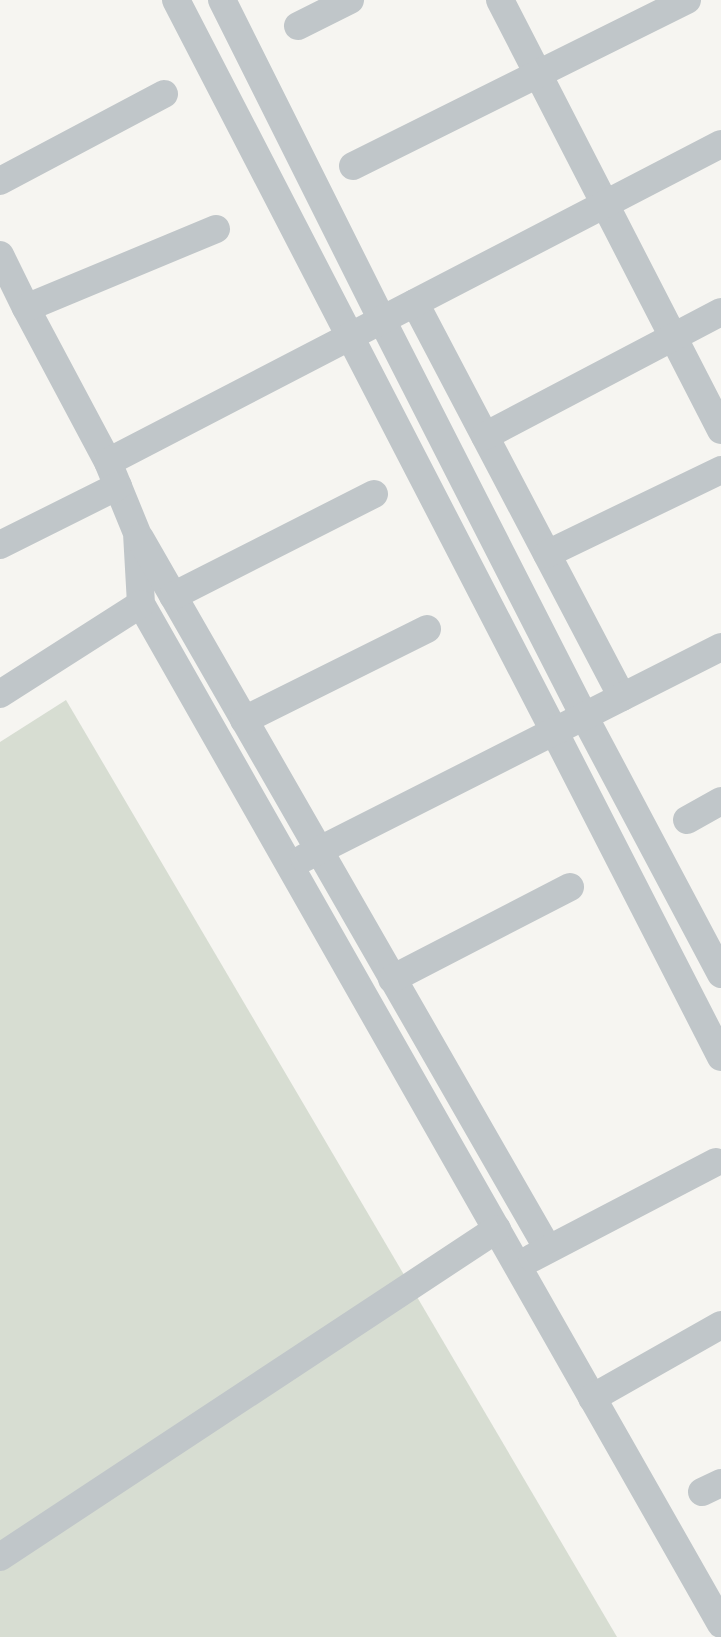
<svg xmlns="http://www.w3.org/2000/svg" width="721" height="1637" font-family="Inter,sans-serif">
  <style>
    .green { fill: #d7ddd2 }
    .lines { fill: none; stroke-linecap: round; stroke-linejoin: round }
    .minor { stroke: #c0c6c9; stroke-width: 28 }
  </style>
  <rect width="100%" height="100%" fill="#f6f5f1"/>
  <!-- green -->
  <path class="green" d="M66,700L617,1637H0V742Z"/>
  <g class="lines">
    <!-- minor -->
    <g class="minor">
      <path d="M176,0L554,731L721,1057"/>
      <path d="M222,0L382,320L584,716L721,974"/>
      <path d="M500,0L721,430"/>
      <path d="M298,26L350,0"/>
      <path d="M353,166L687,0"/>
      <path d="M0,181L164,94"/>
      <path d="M0,255L26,308L108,462L137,533L141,604L721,1624"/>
      <path d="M415,303L622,697"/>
      <path d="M26,308L216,229"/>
      <path d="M485,436L721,312"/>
      <path d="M108,462L721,144"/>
      <path d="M140,538L548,1249"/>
      <path d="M0,545L118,486"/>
      <path d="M547,554L721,470"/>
      <path d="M173,596L374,494"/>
      <path d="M0,694L141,604"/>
      <path d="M244,720L427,629"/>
      <path d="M687,820L721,801"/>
      <path d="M304,858L721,647"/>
      <path d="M392,979L570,887"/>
      <path d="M532,1258L716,1162"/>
      <path d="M592,1398L721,1325"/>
      <path d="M702,1492L721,1483"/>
      <path d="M0,1557L497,1229"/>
    </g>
  </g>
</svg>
